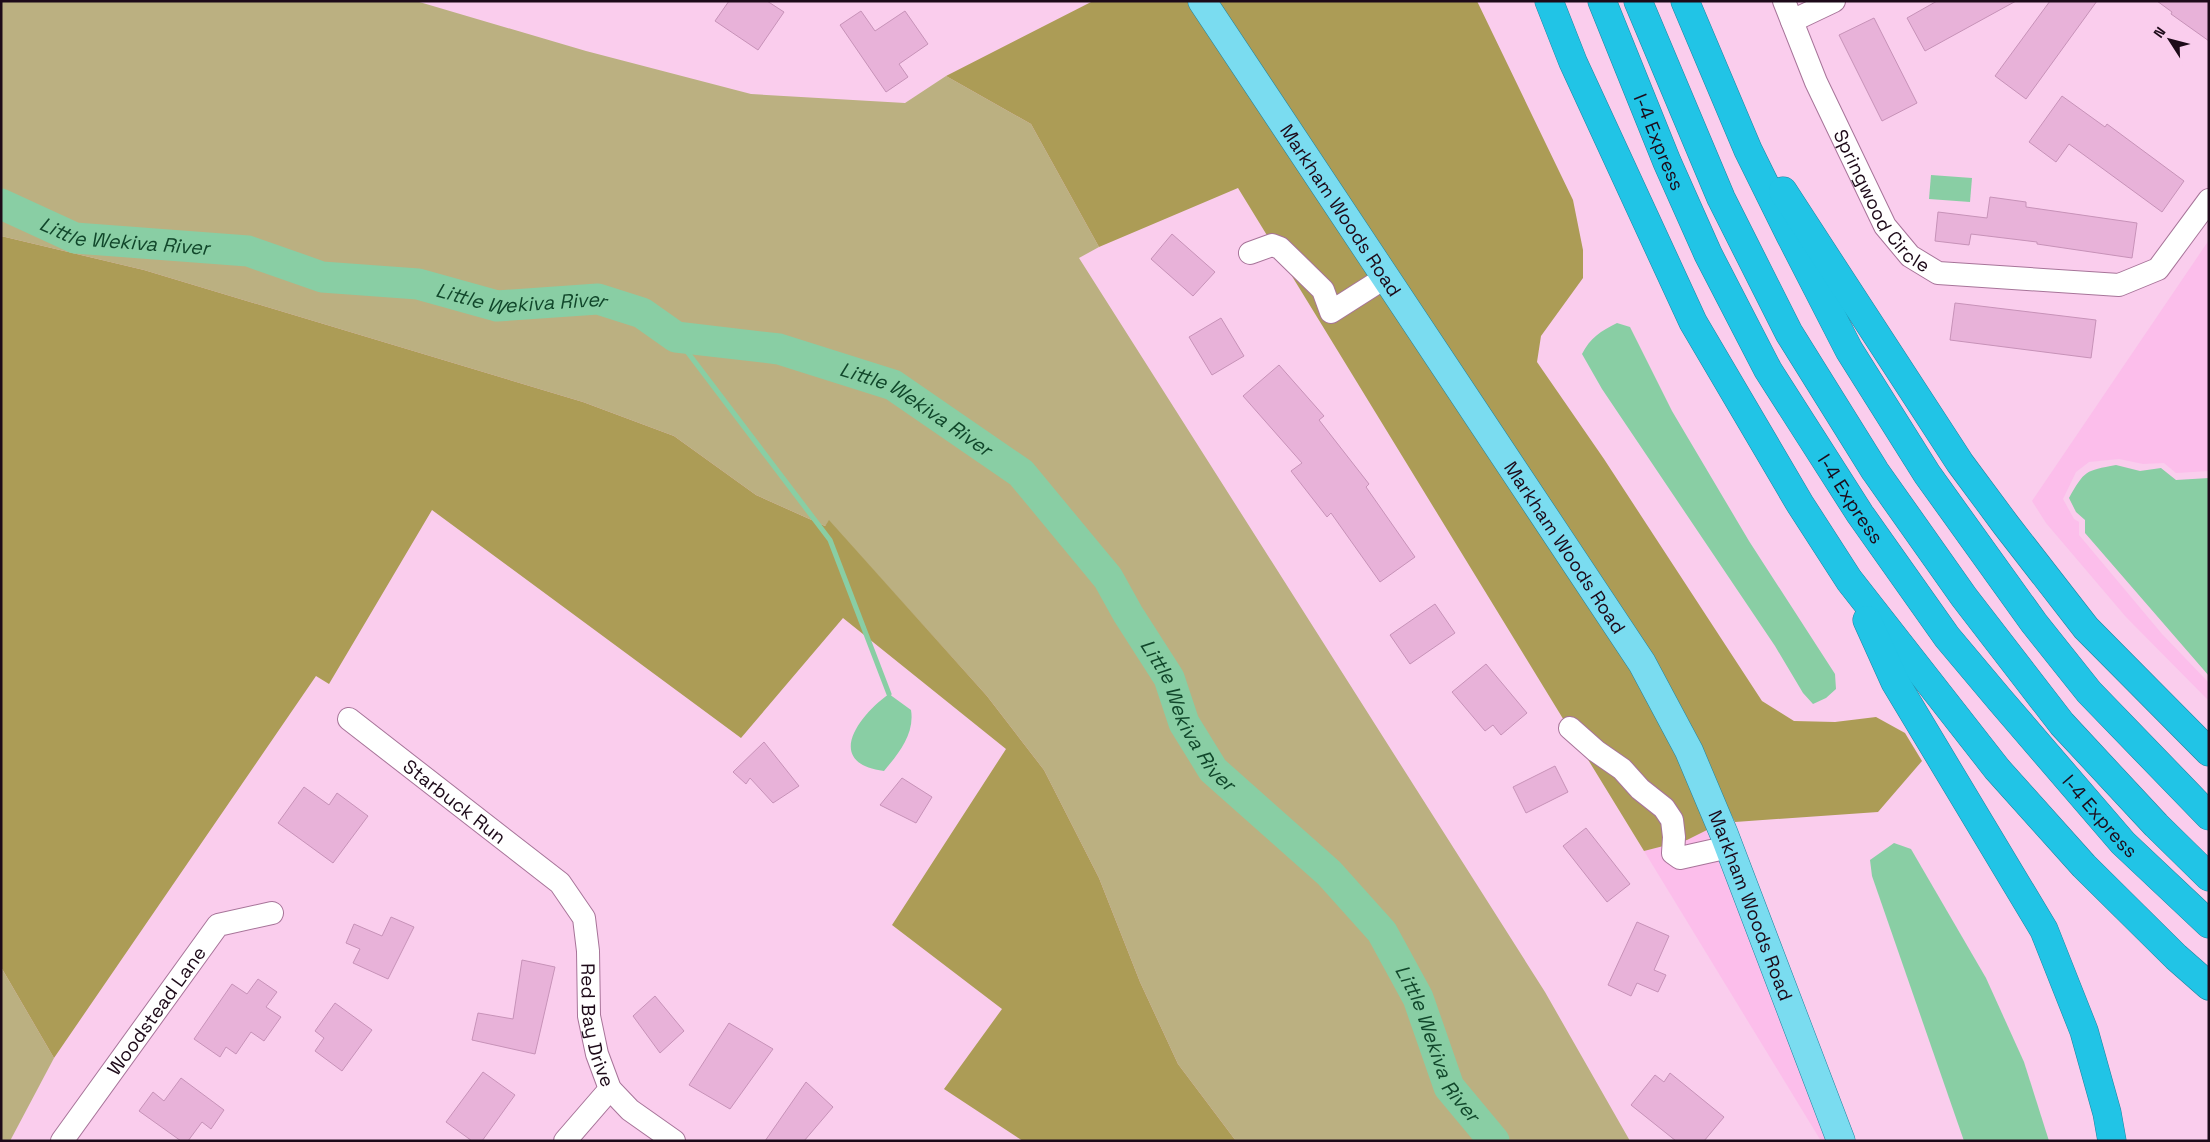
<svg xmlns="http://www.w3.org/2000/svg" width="2210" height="1142" font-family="'Space Grotesk',sans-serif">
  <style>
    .built { fill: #fcbeeb }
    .green { fill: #bbb081 }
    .forest { fill: #ac9c56 }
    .water { fill: #89cea4 }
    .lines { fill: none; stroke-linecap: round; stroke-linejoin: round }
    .stream { stroke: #89cea4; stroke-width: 5 }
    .river { stroke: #89cea4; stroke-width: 31 }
    .building { fill: #e8b2d9; stroke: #c792b8 }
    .minor-casing { stroke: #a77499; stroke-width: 24 }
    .major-casing { stroke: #20839e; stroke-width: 29 }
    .highway-casing { stroke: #20839e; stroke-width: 29 }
    .minor { stroke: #fff; stroke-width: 22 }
    .major { stroke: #7adcf0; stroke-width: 28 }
    .highway { stroke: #21c4e6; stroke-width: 28 }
    .labels { text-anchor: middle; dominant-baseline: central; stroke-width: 4; stroke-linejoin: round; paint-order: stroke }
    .street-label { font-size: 19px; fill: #1d0a19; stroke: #facded }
    .water-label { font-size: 20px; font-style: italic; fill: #11472b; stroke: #facded }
  </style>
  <rect width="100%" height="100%" fill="#facded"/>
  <!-- built -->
  <g class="built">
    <path d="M2209,240V471L2176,473L2164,463L2143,464L2119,459L2089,462L2076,472L2063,499L2074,519L2079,522V535L2162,634L2209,683V701L2126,617L2046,523L2032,501Z"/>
    <path d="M1711,828L1831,1141H1821L1644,851L1687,840Z"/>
  </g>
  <!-- green -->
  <g class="green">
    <path d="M1,1H416L586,51L751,94L905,103L946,76L1031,124L1099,247L1079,258L1545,992L1630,1141H1236L1178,1064L1140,982L1099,878L1044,770L987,696L829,521L825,526L756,495L674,436L583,402L144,270L1,236Z"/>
    <path d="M1,967L54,1058L10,1141H1Z"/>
  </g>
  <!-- forest -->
  <g class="forest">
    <path d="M1093,1H1191L1634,667L1711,828L1687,840L1644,851L1238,188L1099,247L1031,124L946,76Z"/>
    <path d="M1213,1H1477L1573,200L1583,250V278L1541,336L1537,362L1604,459L1762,701L1794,721L1835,722L1876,717L1905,733L1922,761L1878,812L1735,822L1650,659Z"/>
    <path d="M1,236L144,270L583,402L674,436L756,495L825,526L829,520L987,696L1044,770L1099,878L1140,982L1178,1064L1236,1141H1023L944,1089L1002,1009L892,925L1006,749L843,618L741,738L432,510L329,684L316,676L54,1058L1,967Z"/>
  </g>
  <!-- water -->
  <g class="water">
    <path d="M1931,175L1972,178L1970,202L1929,199Z"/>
    <path d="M1617,323L1630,327L1672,411L1749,541L1835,674L1836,689L1826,698L1813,704L1803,693L1775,646L1602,389L1582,354C1590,338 1601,331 1617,323Z"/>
    <path d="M2116,465L2140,471L2161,468L2176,480L2209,478V676L2085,533V520L2076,512L2069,498C2085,470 2085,471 2116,465Z"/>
    <path d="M889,694L911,710C915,734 898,754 884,771C823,763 859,715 889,694Z"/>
    <path d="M1894,843L1911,849L1986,978L2024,1062L2049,1141H1964L1872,876L1870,860Z"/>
  </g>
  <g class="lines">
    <!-- stream -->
    <path class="stream" d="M676,337L830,540L889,694"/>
    <!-- river -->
    <path class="river" id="s1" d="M1,204L75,238L248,251L322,277L418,284L497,306L598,299L642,313L676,337L779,349L893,385L1021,473L1108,578L1128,614L1169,678L1184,723L1213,770L1329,873L1382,932L1418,998L1449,1087L1494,1141"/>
  </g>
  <!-- building -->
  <g class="building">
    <path d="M729,1H767L784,12L758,50L715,21Z"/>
    <path d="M1937,1H2016L1925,51L1907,18Z"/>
    <path d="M2050,1H2097L2026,99L1995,76Z"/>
    <path d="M2157,1H2209V41L2171,14L2172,12Z"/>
    <path d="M861,11L875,31L905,11L928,44L899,64L908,77L886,92L840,25Z"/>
    <path d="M1874,18L1917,103L1882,121L1839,35Z"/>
    <path d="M2062,96L2105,127L2107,124L2184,181L2162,212L2069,144L2056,162L2029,142Z"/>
    <path d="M1990,197L2026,202V207L2137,223L2132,258L2037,244V242L1971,234L1969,245L1935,241L1938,212L1987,218Z"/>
    <path d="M1172,234L1215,272L1193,296L1151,259Z"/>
    <path d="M1955,303L2096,320L2091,358L1950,340Z"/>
    <path d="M1221,318L1244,356L1212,375L1189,337Z"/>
    <path d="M1279,365L1324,416L1319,420L1369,484L1366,487L1415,557L1380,582L1331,513L1327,517L1291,471L1302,463L1243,396Z"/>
    <path d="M1435,604L1455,633L1410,664L1390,635Z"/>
    <path d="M1486,664L1527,713L1501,735L1493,725L1485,731L1452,692Z"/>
    <path d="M764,742L799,786L773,803L750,778L746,784L733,772Z"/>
    <path d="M1555,766L1568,792L1526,813L1513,787Z"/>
    <path d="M902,778L932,797L916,823L880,805Z"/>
    <path d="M304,787L329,805L337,793L368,816L333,863L278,823Z"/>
    <path d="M1586,828L1630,884L1607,902L1563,846Z"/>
    <path d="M391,917L414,927L388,979L353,963L360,949L346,943L354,924L382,936Z"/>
    <path d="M1637,922L1669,936L1654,970L1666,975L1658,992L1637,983L1631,996L1608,985Z"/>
    <path d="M522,960L555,967L535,1054L472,1040L478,1013L513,1019Z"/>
    <path d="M258,979L277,992L266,1007L281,1017L264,1041L251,1032L236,1054L226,1047L220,1057L194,1039L232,984L247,994Z"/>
    <path d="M655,996L684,1031L660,1053L633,1016Z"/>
    <path d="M335,1003L372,1030L342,1071L315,1051L324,1038L315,1031Z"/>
    <path d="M729,1023L773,1049L730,1109L689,1085Z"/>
    <path d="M483,1072L515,1095L482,1141H472L446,1122Z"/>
    <path d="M1670,1073L1724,1117L1704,1141H1676L1631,1105L1655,1075L1664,1082Z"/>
    <path d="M181,1078L224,1110L211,1129L202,1122L188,1141H181L139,1111L153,1092L164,1101Z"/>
    <path d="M806,1082L833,1107L804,1141H765Z"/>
  </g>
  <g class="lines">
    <defs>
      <g id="minor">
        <path id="s2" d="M1784,1L1816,82L1885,226L1910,256L1938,273L2119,285L2158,269L2209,200"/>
        <path d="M1792,21L1834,1"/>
        <path d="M1250,253L1272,245L1280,248L1323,290L1331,312L1386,277"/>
        <path id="s3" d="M349,719L560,883L584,918L588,951L589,1016L597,1054L610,1089L630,1110L674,1141"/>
        <path d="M1570,728L1596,751L1622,769L1640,789L1664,808L1672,820L1674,837L1673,853L1680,858L1729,847"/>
        <path id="s4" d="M62,1141L218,925L272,913"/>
        <path d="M565,1141L610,1089"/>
      </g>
      <g id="major">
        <path id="s5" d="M1202,1L1642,663L1689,751L1724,834L1841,1141"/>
      </g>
      <g id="highway">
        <path d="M1549,1L1573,62L1693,322L1800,504L1849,580L1997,769L2084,866L2176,957L2209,986"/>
        <path id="s6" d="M1602,1L1667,162L1708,254L1768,370L1860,514L1947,637L2000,700L2123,843L2209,924"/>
        <path d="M1638,1L1721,198L1789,333L1875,471L1964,597L2062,724L2156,825L2209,877"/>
        <path d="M1685,1L1748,150L1790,235L1849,350L1927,474L2034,623L2089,692L2209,816"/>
        <path d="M1783,191L1960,463L2006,525L2086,628L2209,752"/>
        <path d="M1867,620L1895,682L2044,930L2084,1031L2107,1113L2112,1141"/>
      </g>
    </defs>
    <!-- minor casing -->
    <use href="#minor" class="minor-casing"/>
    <!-- major casing -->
    <use href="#major" class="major-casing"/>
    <!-- highway casing -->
    <use href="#highway" class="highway-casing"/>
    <!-- minor -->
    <use href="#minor" class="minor"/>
    <!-- major -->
    <use href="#major" class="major"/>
    <!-- highway -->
    <use href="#highway" class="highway"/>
  </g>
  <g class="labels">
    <!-- street labels -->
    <g class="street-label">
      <text stroke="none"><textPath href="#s6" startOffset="152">I-4 Express</textPath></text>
      <text stroke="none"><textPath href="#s2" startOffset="224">Springwood Circle</textPath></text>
      <text stroke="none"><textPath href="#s5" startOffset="251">Markham Woods Road</textPath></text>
      <text stroke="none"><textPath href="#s6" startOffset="558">I-4 Express</textPath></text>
      <text stroke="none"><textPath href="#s5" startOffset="656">Markham Woods Road</textPath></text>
      <text stroke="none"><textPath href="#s3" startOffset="134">Starbuck Run</textPath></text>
      <text stroke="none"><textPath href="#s6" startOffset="962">I-4 Express</textPath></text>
      <text stroke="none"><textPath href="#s5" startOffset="1061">Markham Woods Road</textPath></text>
      <text stroke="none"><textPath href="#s4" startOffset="161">Woodstead Lane</textPath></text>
      <text stroke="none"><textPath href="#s3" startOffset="418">Red Bay Drive</textPath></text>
    </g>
    <!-- water labels -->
    <g class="water-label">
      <text stroke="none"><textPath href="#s1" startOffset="130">Little Wekiva River</textPath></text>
      <text stroke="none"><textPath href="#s1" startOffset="535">Little Wekiva River</textPath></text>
      <text stroke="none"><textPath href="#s1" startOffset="955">Little Wekiva River</textPath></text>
      <text stroke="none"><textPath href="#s1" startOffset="1375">Little Wekiva River</textPath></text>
      <text stroke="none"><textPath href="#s1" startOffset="1795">Little Wekiva River</textPath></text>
    </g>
  </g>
  <!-- border -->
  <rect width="2210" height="1142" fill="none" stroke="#1d0a19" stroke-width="5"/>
  <!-- north arrow -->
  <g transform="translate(2170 40) rotate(306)" stroke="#facded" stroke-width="4" paint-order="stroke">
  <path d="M0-4L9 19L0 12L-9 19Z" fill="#1d0a19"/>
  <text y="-8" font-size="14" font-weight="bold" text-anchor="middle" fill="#1d0a19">N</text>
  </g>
</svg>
